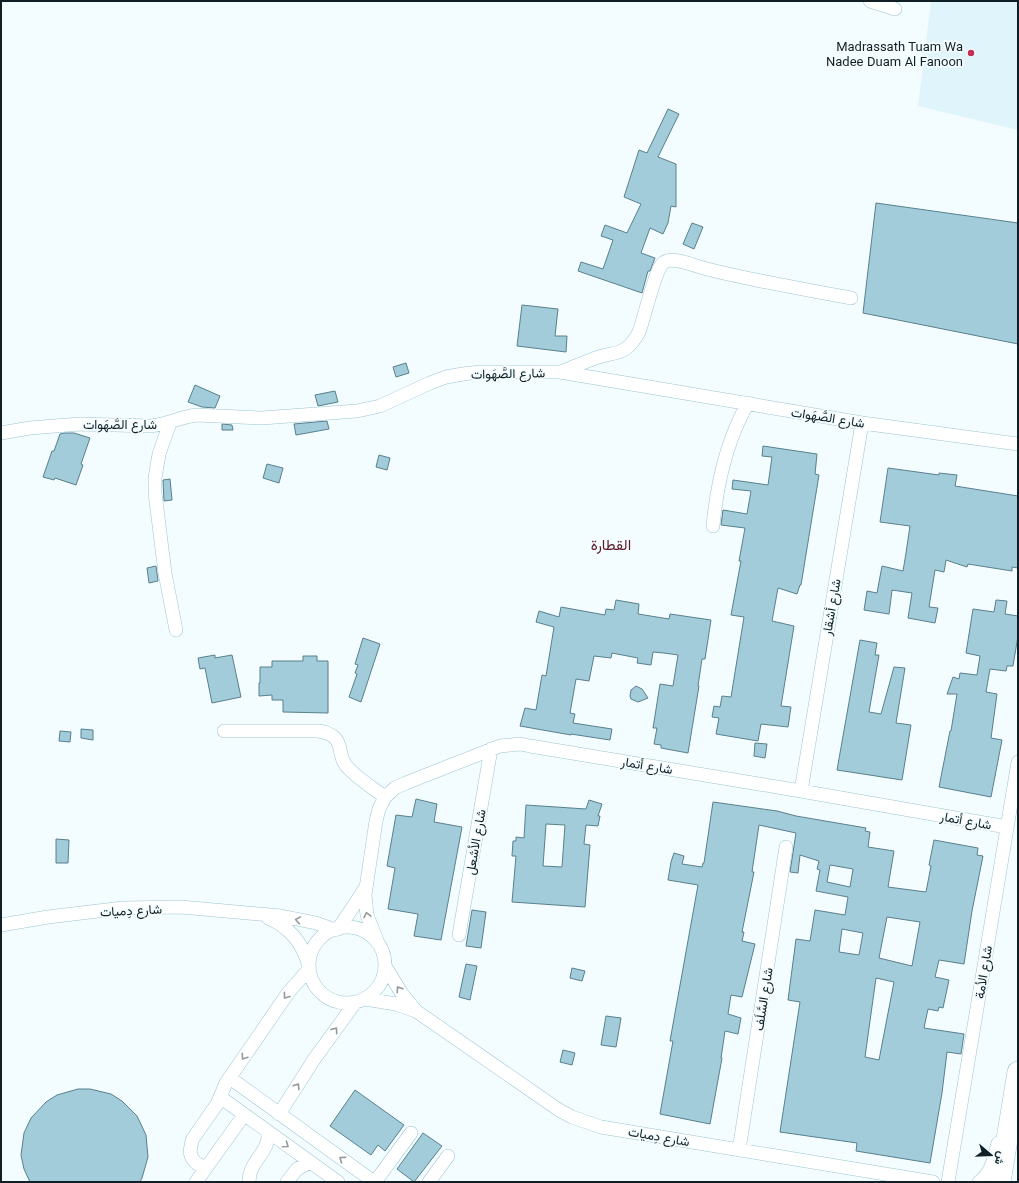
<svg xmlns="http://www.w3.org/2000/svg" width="1019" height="1183" font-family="Georgia,Vazirmatn,serif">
<rect width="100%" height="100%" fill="#f3fcff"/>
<path fill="#e0f4fb" d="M 931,1 L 1018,1 L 1018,130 L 918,106 Z"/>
<path fill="#a2ccda" stroke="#59808d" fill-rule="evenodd" d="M 668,109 L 679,114 L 658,157 L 676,164 L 676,207 L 671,206 L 668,223 L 663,234 L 650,228 L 641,253 L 655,258 L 650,271 L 648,271 L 642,293 L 578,271 L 581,262 L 603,269 L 613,240 L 601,236 L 605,225 L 627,233 L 641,204 L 624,197 L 639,150 L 647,153 Z
M 876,203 L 1018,223 L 1018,344 L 863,313 Z
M 692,223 L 703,227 L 694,249 L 683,244 Z
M 522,305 L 558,309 L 555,336 L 567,336 L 566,352 L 517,346 Z
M 406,363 L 409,373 L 396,377 L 393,367 Z
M 195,385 L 220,396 L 215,408 L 202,407 L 188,402 Z
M 335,391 L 338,402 L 318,406 L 315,395 Z
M 327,421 L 329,429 L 296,435 L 294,424 Z
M 222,424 L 232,425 L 233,430 L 222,430 Z
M 64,433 L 74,433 L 90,438 L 81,464 L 83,465 L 76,485 L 55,478 L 54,480 L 43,477 L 52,451 L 54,451 L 60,434 Z
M 763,446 L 817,454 L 815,474 L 819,475 L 801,585 L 800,585 L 797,594 L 778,588 L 772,621 L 794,626 L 781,706 L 791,707 L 788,727 L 761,724 L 758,741 L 716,734 L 719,718 L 712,717 L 714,706 L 720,707 L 722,696 L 731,697 L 744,617 L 731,615 L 741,561 L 739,561 L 745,528 L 721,525 L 723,510 L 747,514 L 751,491 L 732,489 L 733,480 L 768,485 L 772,457 L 762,456 Z
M 379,455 L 390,458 L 387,470 L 376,467 Z
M 267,464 L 283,468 L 279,483 L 263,478 Z
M 888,468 L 939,475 L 939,473 L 957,475 L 955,486 L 1018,496 L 1018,568 L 1012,567 L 1012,571 L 968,564 L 967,567 L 946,560 L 944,572 L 935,570 L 929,607 L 938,608 L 935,623 L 908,618 L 912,593 L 892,590 L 889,614 L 864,610 L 867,591 L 877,593 L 882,566 L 903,571 L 906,553 L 910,526 L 880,522 Z
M 170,479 L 172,500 L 164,501 L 163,480 Z
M 156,566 L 158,581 L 149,583 L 147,568 Z
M 616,600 L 639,604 L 638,614 L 669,619 L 670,614 L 711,620 L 705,659 L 702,659 L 698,686 L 699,686 L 688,753 L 661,748 L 661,745 L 654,744 L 657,728 L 653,728 L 654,722 L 660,684 L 673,686 L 678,655 L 664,653 L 653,652 L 651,665 L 637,663 L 638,658 L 612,653 L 611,658 L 594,656 L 589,681 L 576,679 L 570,713 L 575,714 L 573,723 L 612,729 L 610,740 L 571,734 L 571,735 L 520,726 L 525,708 L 536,710 L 542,675 L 546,676 L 554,627 L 536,622 L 539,611 L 559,617 L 561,607 L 605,615 L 606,609 L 614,610 Z
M 996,600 L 1007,601 L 1005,614 L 1018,616 L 1018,636 L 1013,666 L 1007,666 L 1006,671 L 990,669 L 986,692 L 997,694 L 991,738 L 1002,740 L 991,797 L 939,787 L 950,731 L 951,731 L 957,694 L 947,694 L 953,677 L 959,679 L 960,673 L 977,675 L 980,656 L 966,653 L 973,609 L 994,612 Z
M 363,638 L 380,644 L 361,702 L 349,697 L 357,674 L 355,673 L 358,665 L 355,664 Z
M 860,640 L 877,643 L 875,655 L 879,655 L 869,712 L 881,714 L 894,667 L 905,668 L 896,723 L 911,725 L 902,780 L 837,770 Z
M 215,655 L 215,658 L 232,655 L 241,697 L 212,703 L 205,668 L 200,669 L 198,658 Z
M 303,656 L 317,656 L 317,661 L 328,661 L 328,713 L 283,712 L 283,700 L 272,700 L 272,695 L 259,696 L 259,683 L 260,683 L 260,667 L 272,667 L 272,661 L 303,661 Z
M 636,686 L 642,689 L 648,698 L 638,702 L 631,699 L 630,696 L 631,690 Z
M 81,729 L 93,730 L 93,740 L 81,738 Z
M 60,731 L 71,732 L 70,742 L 59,741 Z
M 755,743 L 767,744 L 765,758 L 754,756 Z
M 416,799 L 437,804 L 434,822 L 462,827 L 441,940 L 414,936 L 418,914 L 388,909 L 395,868 L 387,866 L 396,815 L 412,817 Z
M 589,800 L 602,804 L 598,816 L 600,816 L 598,826 L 586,825 L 584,844 L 590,845 L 585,907 L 512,902 L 516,856 L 512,856 L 513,841 L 516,841 L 516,837 L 524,838 L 526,805 L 586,809 ZM 546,824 L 565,825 L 562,867 L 543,866 Z
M 713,802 L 777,811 L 796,816 L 866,828 L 865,831 L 870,832 L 868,847 L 894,851 L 888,887 L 926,892 L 931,866 L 929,865 L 934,840 L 978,848 L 977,855 L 983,856 L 972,911 L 964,964 L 939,960 L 935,977 L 949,980 L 943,1008 L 939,1007 L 938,1011 L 928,1009 L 924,1028 L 964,1034 L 961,1054 L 947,1052 L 942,1093 L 930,1163 L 856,1151 L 857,1143 L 780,1132 L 800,1002 L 788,1000 L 796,939 L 810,941 L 815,910 L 845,915 L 848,897 L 816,891 L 820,870 L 817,869 L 819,861 L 800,855 L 798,873 L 790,872 L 796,833 L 759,825 L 752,872 L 754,872 L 742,932 L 744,932 L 742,941 L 755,944 L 742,997 L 731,995 L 728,1014 L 741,1018 L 738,1034 L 725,1031 L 721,1058 L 722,1058 L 710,1124 L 660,1114 L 673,1041 L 670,1041 L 698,885 L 668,880 L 671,862 L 674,853 L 684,856 L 682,864 L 702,867 L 703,863 L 704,863 ZM 830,865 L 853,869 L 850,887 L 827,882 ZM 887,917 L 920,922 L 912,966 L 879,958 ZM 842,929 L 863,933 L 859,955 L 839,952 ZM 876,978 L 894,982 L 879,1060 L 865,1057 Z
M 56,839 L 69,840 L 68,863 L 56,863 Z
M 472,910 L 486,912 L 481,948 L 466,946 Z
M 466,964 L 477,966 L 470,1000 L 459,997 Z
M 572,968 L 585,971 L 582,981 L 570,978 Z
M 606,1016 L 621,1018 L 616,1047 L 601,1045 Z
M 563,1050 L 575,1053 L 572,1065 L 560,1062 Z
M 78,1089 L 90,1089 L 111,1094 L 122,1101 L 137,1116 L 146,1135 L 148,1157 L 142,1178 L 140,1182 L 30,1182 L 24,1169 L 21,1155 L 24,1133 L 31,1118 L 46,1102 L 57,1095 Z
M 355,1090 L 404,1125 L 385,1151 L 378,1145 L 371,1155 L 330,1126 Z
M 423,1133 L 442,1146 L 414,1182 L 397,1169 Z"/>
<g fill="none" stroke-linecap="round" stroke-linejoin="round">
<defs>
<path id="minor" d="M 870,1 L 895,9
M 561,372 C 571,368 582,363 593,359 C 616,350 625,358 639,332 C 644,319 655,270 663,263 C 672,255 696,267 707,269 C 754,281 803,289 851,298
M 170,423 L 159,454 L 155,478 L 155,493 L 165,573 L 176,630
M 1,433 L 30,428 L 80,424 L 150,426 C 166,425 180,417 196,415 L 262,418 L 357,411 L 380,406 L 430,383 L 446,377 L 463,374 L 480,372 L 560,372 L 862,423 L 1018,444
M 713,526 C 717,483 726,441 748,403
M 224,731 L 318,731 C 324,732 330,733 335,738 C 342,745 339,756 345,764 C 351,774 374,789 385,797
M 801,791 L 862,423
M 268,918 C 290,927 303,944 309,966
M 1,925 L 48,917 L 123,908 L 181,907 L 281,916 L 316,923 L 335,930
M309 965a38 38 0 1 1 76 0a38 38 0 1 1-76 0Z
M 338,929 L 353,907 L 365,888
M 459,935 L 491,749
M 378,943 L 367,915 L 365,895 L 376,821 L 379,809 L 385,797 L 395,788 L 406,783 L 500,746 L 520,744 L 530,746 L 801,791 L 1007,827
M 385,966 L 402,994 L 416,1011
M 365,999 L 396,1004 L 416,1011 L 559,1110 L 572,1117 L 601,1127 L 933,1182
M 230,1078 L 374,1182
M 220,1097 L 338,1182
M 279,1114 L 315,1058 L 355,1003
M 739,1150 L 786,847
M 206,1168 L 196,1163 L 192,1158 L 190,1152 L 192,1140 L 217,1104 L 226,1083 L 266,1025 L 288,993 L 309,969
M 196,1182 L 244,1115
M 249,1182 C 249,1160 270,1153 268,1132
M 287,1182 L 297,1169 L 310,1162
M 375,1182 L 411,1133
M 429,1182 L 448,1156
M 948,1182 L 1018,762
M 979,1182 C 992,1173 994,1157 998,1143"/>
<path id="primary" d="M 1000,1182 L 1018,1072"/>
</defs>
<use href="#minor" stroke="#9cc5d4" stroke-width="14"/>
<use href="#primary" stroke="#9cc5d4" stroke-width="22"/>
<use href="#minor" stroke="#fff" stroke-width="13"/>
<use href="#primary" stroke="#fff" stroke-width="21"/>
</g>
<defs><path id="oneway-chevron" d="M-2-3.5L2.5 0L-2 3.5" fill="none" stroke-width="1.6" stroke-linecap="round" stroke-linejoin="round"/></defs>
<g stroke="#939a9d">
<use href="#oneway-chevron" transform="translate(367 915) rotate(-102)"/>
<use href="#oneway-chevron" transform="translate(298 920) rotate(-170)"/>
<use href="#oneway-chevron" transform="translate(399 989) rotate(-123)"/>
<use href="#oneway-chevron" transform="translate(286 996) rotate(127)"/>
<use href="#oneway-chevron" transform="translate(335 1030) rotate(-54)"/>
<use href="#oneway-chevron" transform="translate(244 1057) rotate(124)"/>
<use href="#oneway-chevron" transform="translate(297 1086) rotate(-57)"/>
<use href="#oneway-chevron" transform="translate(286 1145) rotate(35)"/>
<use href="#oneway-chevron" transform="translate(342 1159) rotate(-144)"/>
</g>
<circle fill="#c13155" stroke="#f3fcff" stroke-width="1.5" cx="971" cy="53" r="4"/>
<g text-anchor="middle" stroke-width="3.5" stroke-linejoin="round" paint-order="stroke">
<g font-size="13" fill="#0f1f25" stroke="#f3fcff" text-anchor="end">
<text x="963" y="51">Madrassath Tuam Wa<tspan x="963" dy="15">Nadee Duam Al Fanoon</tspan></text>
</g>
<g font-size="13" fill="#0f1f25" stroke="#f3fcff">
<text transform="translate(508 373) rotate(-1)" y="5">شارع الصَّهَوات</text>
<text transform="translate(828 417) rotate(9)" y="5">شارع الصَّهَوات</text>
<text x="120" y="429">شارع الصَّهَوات</text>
<text transform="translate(831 607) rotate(-80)" y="5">شارع أشقار</text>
<text transform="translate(647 765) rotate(9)" y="5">شارع أتمار</text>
<text transform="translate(966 820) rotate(10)" y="5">شارع أتمار</text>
<text transform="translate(475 842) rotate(-80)" y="5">شارع الأشعل</text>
<text transform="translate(131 910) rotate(-3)" y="5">شارع دِميات</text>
<text transform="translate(983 972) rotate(-81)" y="5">شارع الأمة</text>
<text transform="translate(763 999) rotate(-81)" y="5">شارع السَّلَف</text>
<text transform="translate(659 1136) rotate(10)" y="5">شارع دِميات</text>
</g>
<g font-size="15" fill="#5d1828" stroke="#f3fcff">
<text x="611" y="550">القطارة</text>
</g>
</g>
<rect width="1019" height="1183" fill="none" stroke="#0f1f25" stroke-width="4"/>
<g transform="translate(991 1155) rotate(109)" stroke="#f3fcff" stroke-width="3" paint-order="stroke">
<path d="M0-3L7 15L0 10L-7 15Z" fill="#0f1f25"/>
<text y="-6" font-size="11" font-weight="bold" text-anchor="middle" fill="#0f1f25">ش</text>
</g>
</svg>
